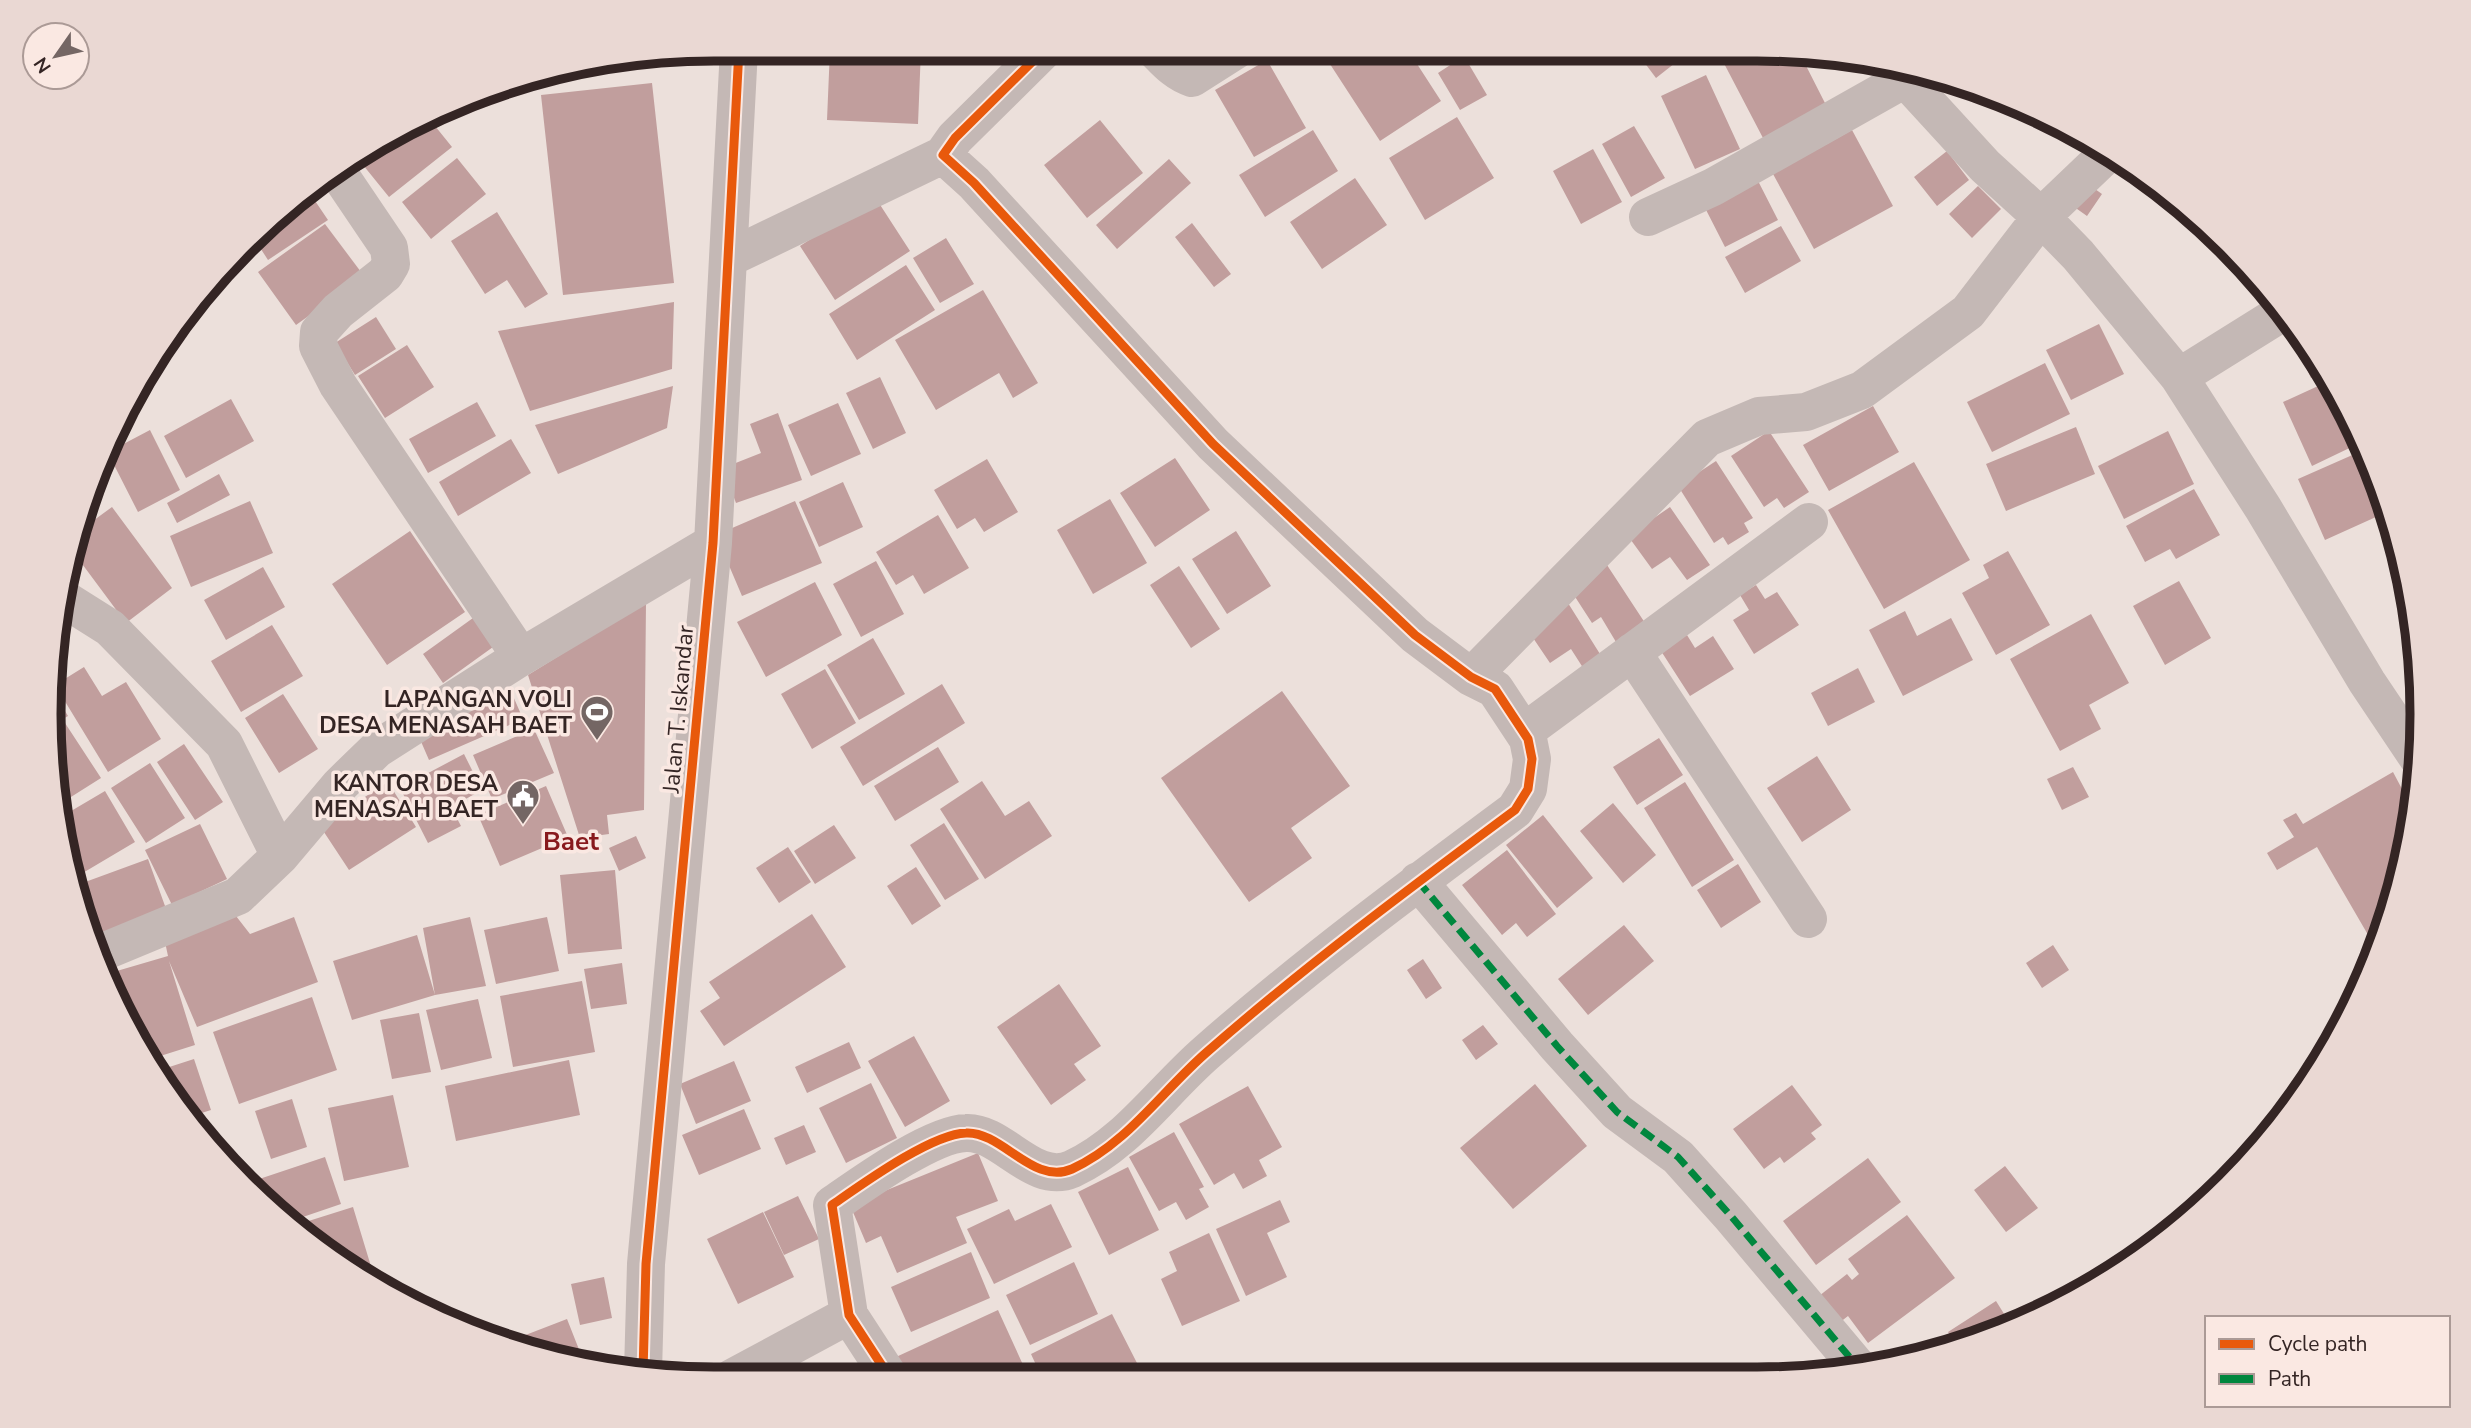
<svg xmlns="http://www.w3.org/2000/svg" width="2471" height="1428" font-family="'Nunito Sans',sans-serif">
<rect width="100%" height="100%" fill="#ece0db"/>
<path fill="#c19e9d" d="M 830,49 L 921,49 L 918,124 L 827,120 Z
M 1344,50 L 1408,50 L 1441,101 L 1380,141 L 1328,61 Z
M 1635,50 L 1680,50 L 1684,56 L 1656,78 Z
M 1717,50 L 1798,50 L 1826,105 L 1763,138 Z
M 1464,56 L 1487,95 L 1460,110 L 1438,73 Z
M 1267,60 L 1306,128 L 1254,157 L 1215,90 Z
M 1706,75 L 1740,149 L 1695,169 L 1661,96 Z
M 652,83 L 674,283 L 563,295 L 541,95 Z
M 1457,117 L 1494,178 L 1425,220 L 1389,158 Z
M 1100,120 L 1143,173 L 1087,218 L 1044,165 Z
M 431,121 L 452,147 L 389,197 L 359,160 Z
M 1634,126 L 1665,178 L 1631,197 L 1602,144 Z
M 1313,130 L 1338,171 L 1265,217 L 1239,175 Z
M 1852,130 L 1893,206 L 1814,249 L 1773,174 Z
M 1593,149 L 1622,202 L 1581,224 L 1553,171 Z
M 1947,151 L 1969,180 L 1937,206 L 1914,177 Z
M 457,158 L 486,194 L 431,239 L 402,202 Z
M 1169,159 L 1191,183 L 1117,249 L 1096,225 Z
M 2071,172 L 2102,194 L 2087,216 L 2056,194 Z
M 1755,175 L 1778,220 L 1725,247 L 1702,202 Z
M 1355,178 L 1387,225 L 1322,269 L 1290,222 Z
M 1978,186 L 2001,209 L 1972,238 L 1949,214 Z
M 307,189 L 328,220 L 268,260 L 257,243 Z
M 875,197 L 910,251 L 835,300 L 800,246 Z
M 497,212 L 548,294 L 525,308 L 507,280 L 485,294 L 451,241 Z
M 1192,223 L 1231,274 L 1214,287 L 1175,237 Z
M 325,224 L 364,276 L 296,325 L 258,272 Z
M 1781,226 L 1801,261 L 1745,293 L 1725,257 Z
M 946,238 L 974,284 L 940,303 L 913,258 Z
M 906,265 L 935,310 L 857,360 L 829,314 Z
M 983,290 L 1038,383 L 1013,398 L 999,373 L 936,410 L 895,340 Z
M 674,302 L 672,369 L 530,411 L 498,331 Z
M 2287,316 L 2310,344 L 2324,372 L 2311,378 L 2283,318 Z
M 376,317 L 396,349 L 355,375 L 335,343 Z
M 2099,324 L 2124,374 L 2071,400 L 2046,350 Z
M 407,345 L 434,387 L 385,418 L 358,376 Z
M 2045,363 L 2070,414 L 1992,452 L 1967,402 Z
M 880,377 L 906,433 L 873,449 L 846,393 Z
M 2329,381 L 2362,442 L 2312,466 L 2283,402 Z
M 673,386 L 667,428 L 558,474 L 535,425 Z
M 231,399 L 254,441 L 186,478 L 164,436 Z
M 477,402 L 496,436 L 428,473 L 409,439 Z
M 838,403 L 861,454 L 811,476 L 788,425 Z
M 1873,406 L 1899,452 L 1829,491 L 1803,445 Z
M 778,413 L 802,480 L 736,503 L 723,468 L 761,453 L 750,424 Z
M 2076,427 L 2095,474 L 2006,511 L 1986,464 Z
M 150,430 L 180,490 L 138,512 L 110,457 L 114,449 Z
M 1769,431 L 1809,492 L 1784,508 L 1777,498 L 1764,507 L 1731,456 Z
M 2168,431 L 2194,484 L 2124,519 L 2098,466 Z
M 511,439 L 531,473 L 458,516 L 439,482 Z
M 2366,449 L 2371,459 L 2387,512 L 2325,540 L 2298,479 Z
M 1175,458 L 1210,510 L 1155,547 L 1120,493 Z
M 987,459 L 1018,512 L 984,532 L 975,518 L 957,529 L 934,490 Z
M 1716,461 L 1753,518 L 1744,523 L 1749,532 L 1728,545 L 1723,537 L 1714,543 L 1678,486 Z
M 1914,462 L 1970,560 L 1884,609 L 1828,510 Z
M 219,474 L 230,495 L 177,523 L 167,503 Z
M 843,482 L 863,527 L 819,547 L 799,502 Z
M 2194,489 L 2220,535 L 2176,559 L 2170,549 L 2145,562 L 2126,526 Z
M 1110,499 L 1147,563 L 1093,594 L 1057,530 Z
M 250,501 L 273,553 L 191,587 L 170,536 Z
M 795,501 L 822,563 L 742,596 L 716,535 Z
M 112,507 L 172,588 L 126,623 L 71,549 L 75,534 Z
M 1670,507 L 1710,565 L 1687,580 L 1670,557 L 1652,569 L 1628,536 Z
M 938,515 L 969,568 L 924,594 L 913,575 L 896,585 L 876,552 Z
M 410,531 L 465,612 L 387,665 L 332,584 Z
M 1236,531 L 1271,586 L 1227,614 L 1192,559 Z
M 2008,551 L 2050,625 L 1996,655 L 1962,593 L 1989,578 L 1983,565 Z
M 876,561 L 904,614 L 861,637 L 833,584 Z
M 1607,565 L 1645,623 L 1616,642 L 1601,617 L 1592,623 L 1570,589 Z
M 1179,566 L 1220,629 L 1191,648 L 1150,585 Z
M 263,567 L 285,607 L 226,640 L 204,600 Z
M 2179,581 L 2211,638 L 2165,665 L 2133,606 Z
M 815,582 L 842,635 L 766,677 L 737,622 Z
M 1756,585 L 1765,599 L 1777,592 L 1799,625 L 1754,654 L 1733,620 L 1749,610 L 1740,595 Z
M 646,602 L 644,810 L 607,815 L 609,834 L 580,838 L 528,675 Z
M 1568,603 L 1605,662 L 1587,674 L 1571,649 L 1550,663 L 1527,629 Z
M 1905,611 L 1917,636 L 1951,618 L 1973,660 L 1903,696 L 1869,630 Z
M 2091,614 L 2129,683 L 2089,705 L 2101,729 L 2060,751 L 2010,659 Z
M 473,618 L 493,647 L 443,683 L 423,654 Z
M 272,625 L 303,676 L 241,712 L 211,661 Z
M 1687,635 L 1695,648 L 1713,636 L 1734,669 L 1690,696 L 1661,651 Z
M 873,638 L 905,694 L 859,720 L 827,665 Z
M 84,667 L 102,696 L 126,682 L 161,739 L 108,772 L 55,685 Z
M 1858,668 L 1875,702 L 1828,726 L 1811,693 Z
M 825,669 L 856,723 L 812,749 L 781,694 Z
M 942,684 L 965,723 L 863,786 L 840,747 Z
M 52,689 L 68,716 L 51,726 L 49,714 Z
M 510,689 L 523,719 L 429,760 L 416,730 Z
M 1282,691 L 1350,786 L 1291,828 L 1312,858 L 1249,902 L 1161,778 Z
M 283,694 L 318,749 L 279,773 L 245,718 Z
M 65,723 L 101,778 L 63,802 L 52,731 Z
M 534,729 L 554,773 L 492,799 L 473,755 Z
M 1659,738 L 1683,775 L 1637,805 L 1613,767 Z
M 184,744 L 223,802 L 195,820 L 157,762 Z
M 938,747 L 959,782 L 895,821 L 874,786 Z
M 464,754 L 482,790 L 451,807 L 461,826 L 428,843 L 400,788 Z
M 1817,756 L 1851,810 L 1802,842 L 1767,788 Z
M 150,763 L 185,818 L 146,843 L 111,788 Z
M 2073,767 L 2089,797 L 2062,810 L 2047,779 Z
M 2393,772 L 2402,789 L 2415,781 L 2409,843 L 2382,934 L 2371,940 L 2317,847 L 2277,870 L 2267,853 L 2294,837 L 2283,820 L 2296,813 L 2303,824 Z
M 982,781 L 1005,816 L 1029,801 L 1052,836 L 985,879 L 940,809 Z
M 388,782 L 416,827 L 349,870 L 320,826 Z
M 1685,782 L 1734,860 L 1692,887 L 1644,808 Z
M 546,786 L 568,837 L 500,866 L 478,815 Z
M 105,791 L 135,842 L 76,877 L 66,814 Z
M 1613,803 L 1656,855 L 1623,883 L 1580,831 Z
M 1543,815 L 1593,878 L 1557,908 L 1506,845 Z
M 944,823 L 979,879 L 945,900 L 910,845 Z
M 200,824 L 227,879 L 172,905 L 145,850 Z
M 834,825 L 856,858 L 815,884 L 794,851 Z
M 636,836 L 646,858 L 619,871 L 609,848 Z
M 788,847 L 811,882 L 779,903 L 756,868 Z
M 1507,850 L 1556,914 L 1527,937 L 1516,923 L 1502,935 L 1462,885 Z
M 148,859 L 169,917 L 93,944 L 84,928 L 77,885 Z
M 1738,864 L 1761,902 L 1721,928 L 1697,890 Z
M 916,867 L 941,906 L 912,925 L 887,886 Z
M 615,870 L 622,949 L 568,954 L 560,875 Z
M 812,914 L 846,967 L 724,1046 L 700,1011 L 720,998 L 709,982 Z
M 236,916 L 250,934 L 294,917 L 318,982 L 197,1027 L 169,961 L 195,1045 L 154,1058 L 110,973 L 168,956 L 165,942 Z
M 470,917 L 486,986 L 435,995 L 423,928 Z
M 547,917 L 559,971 L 496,984 L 484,930 Z
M 1624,925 L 1654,961 L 1588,1015 L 1558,979 Z
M 417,935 L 435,995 L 352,1020 L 333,961 Z
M 2053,945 L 2069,970 L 2042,988 L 2026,963 Z
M 1423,959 L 1442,988 L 1426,999 L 1407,970 Z
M 622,963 L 627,1004 L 591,1009 L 584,969 Z
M 582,981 L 595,1052 L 513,1067 L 500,996 Z
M 1059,984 L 1101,1046 L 1074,1064 L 1086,1080 L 1051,1105 L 997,1027 Z
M 312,997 L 337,1070 L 239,1104 L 213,1032 Z
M 478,999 L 492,1058 L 441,1070 L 426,1010 Z
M 419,1013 L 431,1072 L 392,1079 L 380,1020 Z
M 1483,1025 L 1498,1044 L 1476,1060 L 1462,1040 Z
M 914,1036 L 950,1101 L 905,1127 L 868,1061 Z
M 849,1042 L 861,1068 L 807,1093 L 795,1067 Z
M 194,1059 L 211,1110 L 186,1118 L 160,1070 Z
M 569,1060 L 580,1115 L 456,1141 L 445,1086 Z
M 734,1061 L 751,1101 L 696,1124 L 680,1084 Z
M 871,1083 L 897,1138 L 846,1163 L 819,1108 Z
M 1535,1084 L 1587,1146 L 1513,1209 L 1460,1148 Z
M 1792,1085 L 1822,1125 L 1811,1133 L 1816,1139 L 1784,1163 L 1780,1157 L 1764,1169 L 1733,1129 Z
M 1248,1086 L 1282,1147 L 1259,1160 L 1267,1176 L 1243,1189 L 1234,1173 L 1214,1185 L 1179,1124 Z
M 393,1095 L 409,1167 L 344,1181 L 328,1108 Z
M 292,1099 L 307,1147 L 271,1159 L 255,1111 Z
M 744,1109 L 761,1149 L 699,1175 L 682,1135 Z
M 804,1125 L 816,1152 L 786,1165 L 774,1138 Z
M 1174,1132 L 1204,1187 L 1199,1189 L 1209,1207 L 1186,1220 L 1176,1202 L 1159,1211 L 1129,1157 Z
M 978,1153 L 998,1201 L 956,1217 L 967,1243 L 897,1273 L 881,1236 L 866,1243 L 850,1205 Z
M 325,1157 L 341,1204 L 294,1220 L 253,1181 Z
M 1868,1158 L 1901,1202 L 1816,1265 L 1783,1221 Z
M 2005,1166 L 2038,1208 L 2006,1232 L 1974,1190 Z
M 1128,1167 L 1159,1230 L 1109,1255 L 1078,1192 Z
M 798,1196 L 819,1239 L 784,1255 L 764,1212 Z
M 1280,1200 L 1290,1222 L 1267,1233 L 1287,1277 L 1246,1296 L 1216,1229 Z
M 1051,1204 L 1072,1247 L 994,1284 L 967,1229 L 1009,1209 L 1015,1221 Z
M 353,1207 L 373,1273 L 376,1283 L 345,1267 L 299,1224 Z
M 763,1212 L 794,1277 L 738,1304 L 707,1239 Z
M 1907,1215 L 1955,1278 L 1868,1343 L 1848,1316 L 1839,1323 L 1819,1296 L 1847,1274 L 1852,1280 L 1859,1274 L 1848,1259 Z
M 1209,1233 L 1240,1301 L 1182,1326 L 1161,1279 L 1177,1271 L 1169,1252 Z
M 971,1252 L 990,1298 L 911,1332 L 891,1287 Z
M 1074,1262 L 1098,1314 L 1030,1345 L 1006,1295 Z
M 604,1277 L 612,1318 L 580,1325 L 571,1284 Z
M 1996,1301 L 2011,1325 L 1970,1344 L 1957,1346 L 1948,1332 Z
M 998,1310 L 1029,1378 L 933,1378 L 932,1375 L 927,1378 L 905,1378 L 896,1357 Z
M 1112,1314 L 1138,1365 L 1114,1378 L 1042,1378 L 1031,1354 Z
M 567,1319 L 580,1352 L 566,1357 L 502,1344 Z"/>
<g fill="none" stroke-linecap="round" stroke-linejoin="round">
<path stroke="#c4b8b5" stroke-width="38" d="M 1155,50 C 1166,61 1176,73 1192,78 L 1236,50
M 1896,69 L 1985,166 L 2041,217 L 2078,255 L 2179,377 L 2263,508 L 2367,682 L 2418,758
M 337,171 L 389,248 L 391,264 L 385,274 L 338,311 L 319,332 L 318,346 L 338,385 L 521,657
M 1648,217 L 1713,187 L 1905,79
M 729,258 L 943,155
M 2179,377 L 2283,312
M 64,599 L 110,628 L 224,744 L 280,856
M 1632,652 L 1808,919
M 1471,677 L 1707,438 L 1759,416 L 1806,412 L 1862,390 L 1968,312 L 2041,217 L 2109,152
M 1524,732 L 1809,522
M 1418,881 L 1557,1046 L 1617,1112 L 1678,1157 L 1731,1216 L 1857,1366
M 98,954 L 238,896 L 280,856 L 340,785 L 377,749 L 521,657 L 713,543
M 643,1372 L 646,1264 L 713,543 L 739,49
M 732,1378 L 849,1315
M 890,1378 L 849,1315 L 832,1205 C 861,1185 931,1134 966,1133 C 1002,1131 1033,1186 1072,1169 C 1127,1144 1162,1091 1207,1052 C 1305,966 1410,888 1515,810 L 1528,789 L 1532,759 L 1528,739 L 1495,689 L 1471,677 L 1415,635 L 1213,444 L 974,183 L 943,155 L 955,138 L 1045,49"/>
<path stroke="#00873e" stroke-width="7" stroke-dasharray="14 7" stroke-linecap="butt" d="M 1418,881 L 1557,1046 L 1617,1112 L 1678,1157 L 1731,1216 L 1857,1366"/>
<defs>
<path id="cycleway" d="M 643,1372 L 646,1264 L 713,543 L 739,49
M 890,1378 L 849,1315 L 832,1205 C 861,1185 931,1134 966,1133 C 1002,1131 1033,1186 1072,1169 C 1127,1144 1162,1091 1207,1052 C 1305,966 1410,888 1515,810 L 1528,789 L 1532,759 L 1528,739 L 1495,689 L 1471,677 L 1415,635 L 1213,444 L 974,183 L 943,155 L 955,138 L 1045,49"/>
</defs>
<use href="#cycleway" stroke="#fae8e2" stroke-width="13"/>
<use href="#cycleway" stroke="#e8590c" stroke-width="9"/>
</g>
<defs>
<symbol id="stadium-pin" viewBox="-11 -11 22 30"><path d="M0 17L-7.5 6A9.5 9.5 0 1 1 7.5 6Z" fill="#746664" stroke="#fae8e2"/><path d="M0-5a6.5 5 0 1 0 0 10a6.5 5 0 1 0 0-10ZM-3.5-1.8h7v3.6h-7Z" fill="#fff"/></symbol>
<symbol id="civic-pin" viewBox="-11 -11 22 30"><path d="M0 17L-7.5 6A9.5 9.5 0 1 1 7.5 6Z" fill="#746664" stroke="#fae8e2"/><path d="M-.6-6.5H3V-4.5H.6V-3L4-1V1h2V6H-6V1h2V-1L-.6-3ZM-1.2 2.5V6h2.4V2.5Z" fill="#fff"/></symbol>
</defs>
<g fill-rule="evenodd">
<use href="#stadium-pin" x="578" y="693" width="38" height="52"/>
<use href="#civic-pin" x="504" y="777" width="38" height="52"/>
</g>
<g text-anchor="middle" stroke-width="7" stroke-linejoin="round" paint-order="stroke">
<g font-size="23" font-weight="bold" fill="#342524" stroke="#fae8e2" text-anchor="end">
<text x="572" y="707">LAPANGAN VOLI<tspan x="572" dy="26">DESA MENASAH BAET</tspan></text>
<text x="498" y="791">KANTOR DESA<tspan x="498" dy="26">MENASAH BAET</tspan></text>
</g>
<g font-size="23" fill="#342524" stroke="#fae8e2">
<text transform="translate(678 709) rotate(-85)" y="8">Jalan T. Iskandar</text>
</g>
<g font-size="26" font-weight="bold" fill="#88191d" stroke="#fae8e2">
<text x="571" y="850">Baet</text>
</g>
</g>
<path d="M0 0H2471V1428H0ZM714 61H1757A653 653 0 0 1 2410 714V714A653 653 0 0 1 1757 1367H714A653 653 0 0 1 61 714V714A653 653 0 0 1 714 61Z" fill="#ead8d3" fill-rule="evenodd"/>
<path fill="none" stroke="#342524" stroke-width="9" d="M714 61H1757A653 653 0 0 1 2410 714V714A653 653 0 0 1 1757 1367H714A653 653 0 0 1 61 714V714A653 653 0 0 1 714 61Z"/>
<rect x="2205" y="1316" width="245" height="91" fill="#fae8e2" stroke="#ab9a96" stroke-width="2"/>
<rect x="2219" y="1339" width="35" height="10" fill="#e8590c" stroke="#ab9a96" stroke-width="2"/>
<text x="2268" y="1351" font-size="21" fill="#342524">Cycle path</text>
<rect x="2219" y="1374" width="35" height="10" fill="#00873e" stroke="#ab9a96" stroke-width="2"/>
<text x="2268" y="1386" font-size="21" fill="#342524">Path</text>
<g transform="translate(56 56) rotate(236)"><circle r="33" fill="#fae8e2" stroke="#ab9a96" stroke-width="2"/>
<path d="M0-5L12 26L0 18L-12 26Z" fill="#746664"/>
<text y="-10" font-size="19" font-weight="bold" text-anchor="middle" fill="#342524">N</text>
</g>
</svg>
